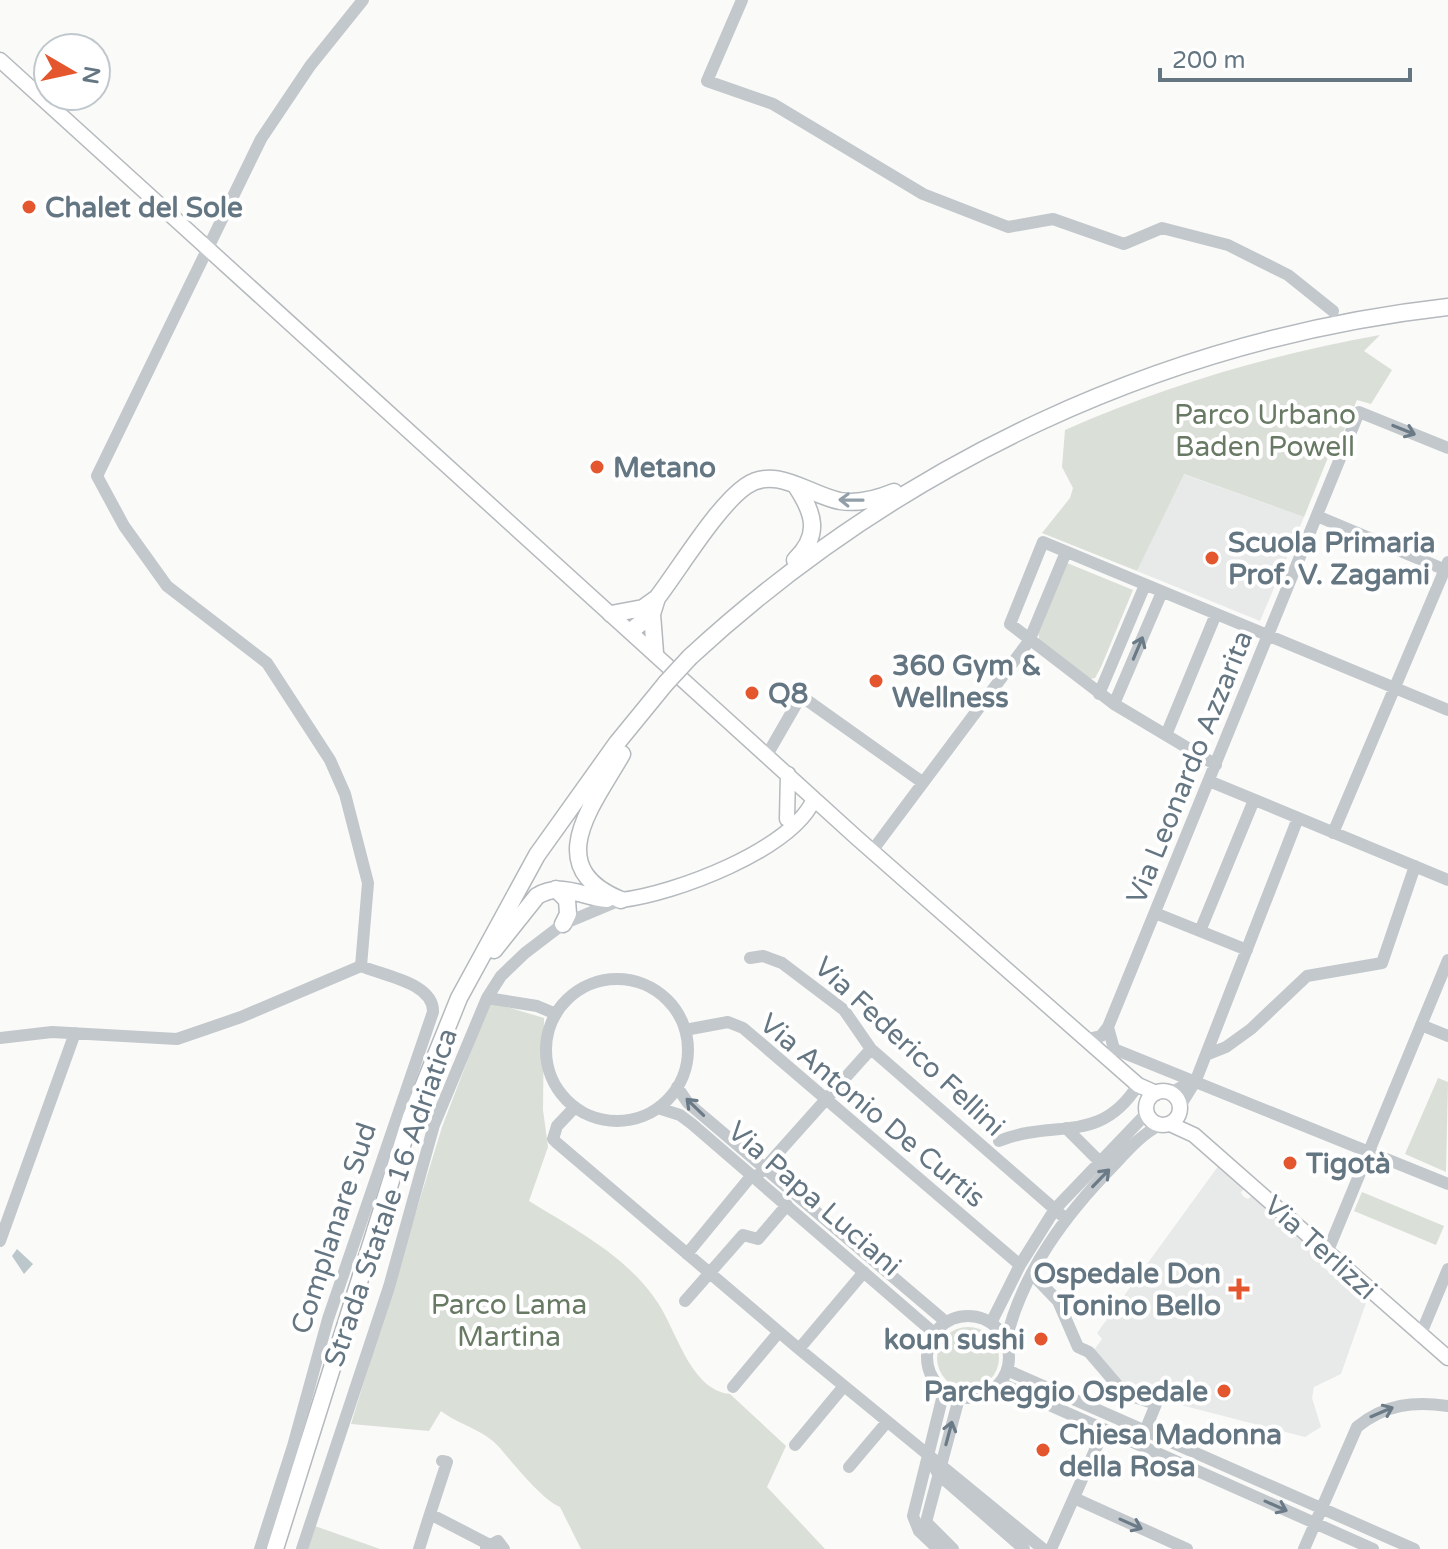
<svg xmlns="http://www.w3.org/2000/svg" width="1448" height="1549" font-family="'Varela Round',sans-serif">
<rect width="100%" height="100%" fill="#fafaf8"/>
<path fill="#e8e9e9" d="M 1183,474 L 1304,517 L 1260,621 L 1137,571 Z
M 1219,1165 L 1244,1188 L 1241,1193 L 1244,1197 L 1248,1199 L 1253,1195 L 1324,1259 L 1321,1265 L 1366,1303 L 1341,1374 L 1314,1387 L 1312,1398 L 1321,1427 L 1305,1437 L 1142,1395 L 1141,1388 L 1135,1386 L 1131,1392 L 1094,1350 L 1102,1339 L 1097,1333 Z"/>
<path fill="#dadfd7" d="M 1380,335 L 1364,351 L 1392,370 L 1371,404 L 1357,400 L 1339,442 L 1335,440 L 1304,517 L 1184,474 L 1137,571 L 1042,533 L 1070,498 L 1073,488 L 1062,467 L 1065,430 C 1167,385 1270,355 1380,335 Z
M 1067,563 L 1133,590 L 1101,667 L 1095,678 L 1090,679 L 1040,643 L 1038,632 Z
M 490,1002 L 544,1018 L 543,1110 L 548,1147 L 529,1201 C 576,1230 627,1256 658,1303 C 678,1334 691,1390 730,1394 L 786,1446 L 767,1487 L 825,1549 L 581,1549 L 560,1507 C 541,1499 513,1463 499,1447 C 483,1429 459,1425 441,1411 L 429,1431 L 351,1424 L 442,1127 Z
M 1438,1078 L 1448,1082 L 1446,1172 L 1405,1154 Z
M 1362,1192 L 1444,1226 L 1436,1245 L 1354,1211 Z
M937 1358a31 31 0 1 1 62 0a31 31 0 1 1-62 0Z
M 312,1525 L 380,1549 L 305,1549 Z"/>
<path fill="#bbc7cb" d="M 17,1249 L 33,1264 L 24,1274 L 12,1256 Z"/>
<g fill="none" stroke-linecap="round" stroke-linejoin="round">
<defs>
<path id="major" d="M 0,60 L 857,838 L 1138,1085 L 1156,1093
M 787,819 L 788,774
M 621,900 C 674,894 792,850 814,799
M1146 1108a17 17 0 1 1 34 0a17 17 0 1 1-34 0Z
M 1170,1124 L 1194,1135 L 1448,1358"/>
<path id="highway" d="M 795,560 C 821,535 814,513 796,486
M 611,614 L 643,608 L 657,598
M 631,631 L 652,614
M 655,653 L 652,614 L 657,598 C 680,568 717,506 746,486 C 776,465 809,495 840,501 C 858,504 877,499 894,492
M 690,657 C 900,463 1164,339 1448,307
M 556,889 L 567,900 L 568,914 L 563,924
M 621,900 C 540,867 593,805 622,754
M 494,950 L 537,896 C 561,881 582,897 607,899
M 275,1549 L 411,1117 L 459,998 L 537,855 L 617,743 L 666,683"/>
</defs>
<use href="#major" stroke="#b5babe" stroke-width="17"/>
<use href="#highway" stroke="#b4b9bd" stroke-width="19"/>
<path stroke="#c3c8cc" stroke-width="12" d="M 742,0 L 707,81 L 773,104 L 923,194 L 1008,227 L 1053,219 L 1124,244 L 1162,228 L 1228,245 L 1288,275 L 1333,311
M 1317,516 L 1448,571
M 1099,694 L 1145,585
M 1114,704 L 1162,592
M 1166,735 L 1216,614
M 767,755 L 801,696 L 922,782
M 1216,765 L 1114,704 L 1010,624 L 1043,542 L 1448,710
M 1209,781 L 1448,880
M 1333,833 L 1448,562
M 872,851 L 1029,641 L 1066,552
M 1155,913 L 1247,950
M 1200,931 L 1254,800
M 750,958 L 763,956 L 782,963 L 844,1010 L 871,1049 L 1066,1219
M 361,966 L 368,883 L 345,794 L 330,760 L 267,663 L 167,586 L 124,526 L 97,476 L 261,139 L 310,66 L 363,0
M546 1050a71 71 0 1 1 142 0a71 71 0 1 1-142 0Z
M 487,998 L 537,1006 L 556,1014
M 1421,1025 L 1448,1036
M 1108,1027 L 1114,1049 L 1448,1184
M 685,1030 L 728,1022 L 743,1028 L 1020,1265
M 0,1038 L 52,1032 L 177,1039 L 241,1017 L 361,966
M 1087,1039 L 1101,1036 L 1108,1027 L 1359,412 L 1448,448
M 1206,1055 L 1226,1047 L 1251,1029 L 1307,976 L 1382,963 L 1415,866
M 677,1087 L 688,1103 L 946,1322
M 1170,1093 L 1193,1081
M 1180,1106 L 1196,1080 L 1298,818
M 575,1107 L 557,1126 L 553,1139 L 557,1143 L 799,1349 L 1043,1549
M 658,1108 L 680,1115 L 692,1124 L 934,1333
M 1066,1128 L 1099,1161
M 999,1141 C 1056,1118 1099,1146 1138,1085
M 761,1172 L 871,1049
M 0,1241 L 75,1033
M 1327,1253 L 1448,960
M 687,1254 L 752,1175
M 1032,1274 L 1058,1301 L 1078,1347 L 1089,1352 L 1125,1394 L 1156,1404 L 1145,1431
M 685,1301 L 743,1235 L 758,1239 L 787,1205
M927 1357a41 41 0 1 1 82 0a41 41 0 1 1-82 0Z
M 991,1323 L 1020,1265 L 1055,1209 L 1147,1113
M 1420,1336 L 1448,1269
M 1006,1341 C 1022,1272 1066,1214 1114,1165 C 1128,1150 1142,1134 1160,1125
M 799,1349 L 864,1272
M 1007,1370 L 1414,1549
M 1000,1383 L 1373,1549
M 733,1387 L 779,1332
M 795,1445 L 844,1386
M 930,1459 L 938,1474 L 1024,1549
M 849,1467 L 887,1422
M 1074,1498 L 1187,1549
M 430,1514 L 447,1462 L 442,1461
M 926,1522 L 959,1398
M 926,1522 L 953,1549
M 486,1548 L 498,1541 L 504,1549
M 260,1549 L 293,1446 L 328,1319 L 433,1012 C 434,983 384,976 361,966
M 302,1549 L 389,1287 L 434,1125 L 487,998 L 501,976 L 525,953 L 563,924 L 618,901
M 419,1549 L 430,1514 L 490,1545
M 938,1549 L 919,1531 L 913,1516 L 944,1391
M 1051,1549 L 1104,1430
M 1304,1549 L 1357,1427 C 1385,1404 1414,1401 1448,1406"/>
<use href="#major" stroke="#fff" stroke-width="14"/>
<use href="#highway" stroke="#fff" stroke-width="16"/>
<defs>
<path id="highway-bridge" d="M 666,683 L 690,657"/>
</defs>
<use href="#highway-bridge" stroke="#b4b9bd" stroke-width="19" stroke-linecap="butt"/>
<use href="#highway-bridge" stroke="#fff" stroke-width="16"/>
</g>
<defs><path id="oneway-shaft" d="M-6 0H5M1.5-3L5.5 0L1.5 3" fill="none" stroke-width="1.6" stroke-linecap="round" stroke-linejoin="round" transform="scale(2)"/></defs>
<g stroke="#6a7a87">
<use href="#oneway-shaft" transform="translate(1404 430) rotate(22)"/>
<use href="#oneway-shaft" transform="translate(1138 648) rotate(-67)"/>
<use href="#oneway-shaft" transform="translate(695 1107) rotate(-136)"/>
<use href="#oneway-shaft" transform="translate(1101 1178) rotate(-46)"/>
<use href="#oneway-shaft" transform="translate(1382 1412) rotate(-23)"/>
<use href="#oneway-shaft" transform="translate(949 1433) rotate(-75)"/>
<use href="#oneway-shaft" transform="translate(1276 1506) rotate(24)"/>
<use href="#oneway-shaft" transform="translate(1131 1524) rotate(24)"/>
</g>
<use stroke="#939fa8" href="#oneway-shaft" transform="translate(851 500) rotate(-179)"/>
<g fill="#e4572e" stroke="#fff" stroke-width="3">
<circle cx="29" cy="207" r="8"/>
<circle cx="597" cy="467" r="8"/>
<circle cx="1212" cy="558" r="8"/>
<circle cx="876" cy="681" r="8"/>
<circle cx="752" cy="693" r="8"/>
<circle cx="1290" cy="1163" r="8"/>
<path d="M1235 1277h8v8h8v8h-8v8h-8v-8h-8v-8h8z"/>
<circle cx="1041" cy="1339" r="8"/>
<circle cx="1224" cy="1391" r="8"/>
<circle cx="1043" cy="1450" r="8"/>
</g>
<g text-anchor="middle" stroke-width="8" stroke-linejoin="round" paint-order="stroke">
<g font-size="28" font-weight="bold" fill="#657683" stroke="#fff" text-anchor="start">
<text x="45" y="217">Chalet del Sole</text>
<text x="613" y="477">Metano</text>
<text x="1228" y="552">Scuola Primaria<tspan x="1228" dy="32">Prof. V. Zagami</tspan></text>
<text x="892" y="675">360 Gym &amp;<tspan x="892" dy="32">Wellness</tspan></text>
<text x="768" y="703">Q8</text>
<text x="1306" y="1173">Tigotà</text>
<text x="1221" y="1283" text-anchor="end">Ospedale Don<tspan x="1221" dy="32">Tonino Bello</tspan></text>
<text x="1025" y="1349" text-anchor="end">koun sushi</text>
<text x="1208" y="1401" text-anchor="end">Parcheggio Ospedale</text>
<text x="1059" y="1444">Chiesa Madonna<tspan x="1059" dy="32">della Rosa</tspan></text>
</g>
<g font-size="28" fill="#687a64" stroke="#fff">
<text x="1265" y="424">Parco Urbano<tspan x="1265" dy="32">Baden Powell</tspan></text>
<text x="509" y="1314">Parco Lama<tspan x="509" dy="32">Martina</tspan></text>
</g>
<g font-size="28" fill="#657683" stroke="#fff">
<text transform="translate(1189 767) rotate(-68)" y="10">Via Leonardo Azzarita</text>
<text transform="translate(910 1046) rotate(43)" y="10">Via Federico Fellini</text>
<text transform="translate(873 1110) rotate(40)" y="10">Via Antonio De Curtis</text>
<text transform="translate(390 1197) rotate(-71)" y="10">Strada Statale 16 Adriatica</text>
<text transform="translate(815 1198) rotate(41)" y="10">Via Papa Luciani</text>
<text transform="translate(333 1228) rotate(-72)" y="10">Complanare Sud</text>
<text transform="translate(1321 1247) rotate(42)" y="10">Via Terlizzi</text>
</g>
</g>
<g transform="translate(72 72) rotate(99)"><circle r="38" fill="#ffffff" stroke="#c1c8cd" stroke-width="2"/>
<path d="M0-6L14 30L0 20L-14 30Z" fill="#e4572e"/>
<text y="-12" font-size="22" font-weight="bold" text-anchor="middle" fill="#657683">N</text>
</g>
<path d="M1160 68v12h250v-12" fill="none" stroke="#657683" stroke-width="4"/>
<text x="1172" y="68" font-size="24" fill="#657683" stroke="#ffffff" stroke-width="6" paint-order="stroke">200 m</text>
</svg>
